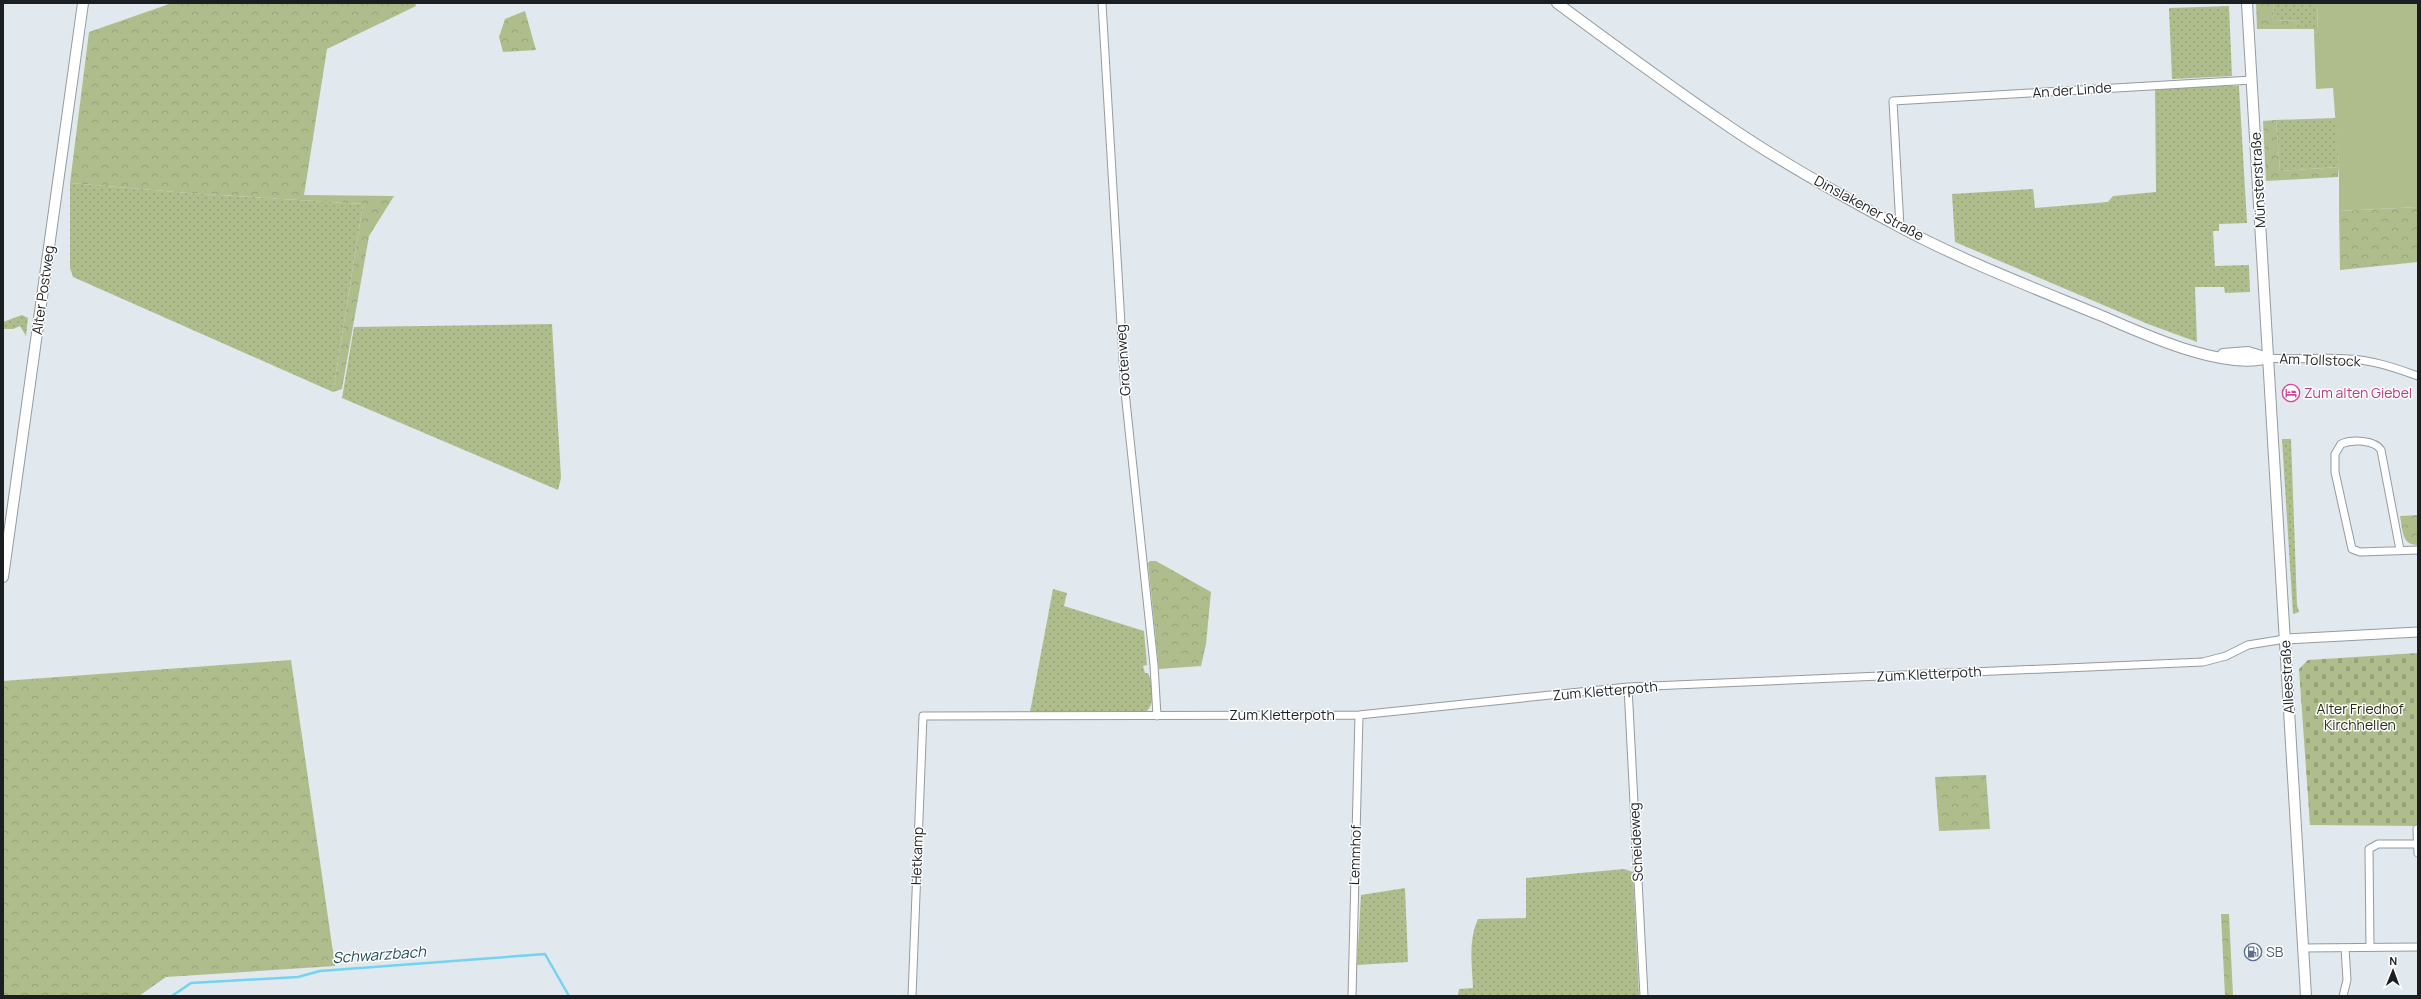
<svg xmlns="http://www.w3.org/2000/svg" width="2421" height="999" font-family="Manrope,sans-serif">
<defs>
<pattern id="grass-dots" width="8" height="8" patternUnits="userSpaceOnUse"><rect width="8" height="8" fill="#afbd8d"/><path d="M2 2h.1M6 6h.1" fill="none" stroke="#96a279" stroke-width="1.8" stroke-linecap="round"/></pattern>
<pattern id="forest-crowns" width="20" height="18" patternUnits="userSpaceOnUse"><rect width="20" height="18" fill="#afbd8d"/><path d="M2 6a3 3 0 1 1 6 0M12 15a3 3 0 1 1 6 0" fill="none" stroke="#96a279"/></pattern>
<pattern id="cemetery-stones" width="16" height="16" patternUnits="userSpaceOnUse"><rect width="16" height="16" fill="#afbd8d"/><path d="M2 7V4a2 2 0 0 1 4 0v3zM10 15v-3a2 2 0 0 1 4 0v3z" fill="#96a279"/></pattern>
</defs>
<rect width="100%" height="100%" fill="#e1e8ee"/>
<path fill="url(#grass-dots)" d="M 2273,3 L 2318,3 L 2317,32 L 2314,33 L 2314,29 L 2294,29 L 2300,20 L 2274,21 Z
M 2229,6 L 2232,76 L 2172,79 L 2169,8 Z
M 2201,86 L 2239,86 L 2247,223 L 2219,224 L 2219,231 L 2213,231 L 2215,266 L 2249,265 L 2250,292 L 2225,293 L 2224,287 L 2195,287 L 2197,342 L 2148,324 L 1955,242 L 1952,194 L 2033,189 L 2035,208 L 2108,202 L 2113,196 L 2156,192 L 2155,90 Z
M 2336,118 L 2339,167 L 2280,171 L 2276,120 Z
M 70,183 L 188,193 L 363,204 L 333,392 L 73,277 L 70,268 Z
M 22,315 L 28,318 L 26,336 L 20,326 L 13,329 L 3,329 L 3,322 Z
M 552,324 L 561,478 L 558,490 L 342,398 L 354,327 Z
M 2282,439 L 2291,439 L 2297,605 L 2299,612 L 2293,614 Z
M 1053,589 L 1067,593 L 1064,606 L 1144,631 L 1147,665 L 1143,666 L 1145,673 L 1148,673 C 1153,684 1156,701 1147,711 L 1030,712 Z
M 1624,869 L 1633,872 L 1639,996 L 1458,996 L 1459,989 L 1473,988 C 1472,965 1468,941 1478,919 L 1526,918 L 1526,878 Z
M 1405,888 L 1408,962 L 1357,965 L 1361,895 Z"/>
<path fill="url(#forest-crowns)" d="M 172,3 L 415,3 L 416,6 L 327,49 L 304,195 L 394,196 L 369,236 L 342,389 L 333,392 L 363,204 L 188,193 L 70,183 L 89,32 Z
M 2256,3 L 2273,3 L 2274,21 L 2300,20 L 2294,29 L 2257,29 Z
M 525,11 L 536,50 L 503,52 L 499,37 L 505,19 Z
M 2276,120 L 2280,171 L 2339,167 L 2338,177 L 2266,181 L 2263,121 Z
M 2418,207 L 2418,262 L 2340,270 L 2339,211 Z
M 2418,515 L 2418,545 C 2401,545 2403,530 2400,516 Z
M 1150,561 L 1156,561 L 1211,592 L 1206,644 L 1201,666 L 1159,669 L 1148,563 Z
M 291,660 L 335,966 L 166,977 L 139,996 L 3,996 L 3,681 Z
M 1986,775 L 1990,829 L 1939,831 L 1935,777 Z
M 2221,914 L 2229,914 L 2233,996 L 2225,996 Z"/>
<path fill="url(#cemetery-stones)" d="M 2418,653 L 2418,826 L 2310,825 L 2299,669 L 2308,660 Z"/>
<path fill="#afbd8d" d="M 2318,3 L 2418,3 L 2418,207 L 2339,211 L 2339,167 L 2333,88 L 2316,89 L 2314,33 L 2317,32 Z"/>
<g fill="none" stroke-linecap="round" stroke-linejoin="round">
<path stroke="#72d4f0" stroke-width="2.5" d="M 172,996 L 191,983 L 298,977 L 320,971 L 545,954 L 569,996
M 902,996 L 903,996"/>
<defs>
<path id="minor" d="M 1102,3 L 1125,392 L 1154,665 L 1157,716
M 1900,227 L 1893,101 L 2252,80
M 2268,358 C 2295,360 2322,357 2349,359 C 2373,360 2395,368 2418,376
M 2400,550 L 2381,450 C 2375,440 2352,439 2341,444 L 2335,454 L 2335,472 L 2352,549 L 2360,552 L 2418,550
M 1628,687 L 1644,996
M 2417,829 L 2418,853
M 2370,947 L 2369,849 L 2378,844 L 2418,844
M 2302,948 L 2418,947
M 912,996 L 923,716 L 1359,715 L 1628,687 L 2203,662 L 2226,656 L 2248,645 L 2285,639
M 1352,996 L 1359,715
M 2343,996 L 2347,980 L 2345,948"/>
<path id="tertiary" d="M 2285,639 L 2418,632"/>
<path id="secondary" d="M 1557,3 C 1611,43 1665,83 1721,121 C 1777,160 1838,194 1898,226 C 1963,261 2034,288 2102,316 C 2144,334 2223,371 2268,358
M 2247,3 L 2306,996
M 2223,354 L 2248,352 L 2268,358
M 3,577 L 83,3"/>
</defs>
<use href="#minor" stroke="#949ba0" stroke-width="9"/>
<use href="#tertiary" stroke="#949ba0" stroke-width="11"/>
<use href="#secondary" stroke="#949ba0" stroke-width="12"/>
<use href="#minor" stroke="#fff" stroke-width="7"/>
<use href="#tertiary" stroke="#fff" stroke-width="9"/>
<use href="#secondary" stroke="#fff" stroke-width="10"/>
</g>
<defs>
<symbol id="hotel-ring" viewBox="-11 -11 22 22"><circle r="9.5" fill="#fff" stroke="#d1479c" stroke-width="1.5"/><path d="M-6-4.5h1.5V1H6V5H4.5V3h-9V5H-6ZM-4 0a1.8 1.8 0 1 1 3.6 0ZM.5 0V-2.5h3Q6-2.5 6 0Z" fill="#d1479c"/></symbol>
<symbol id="fuel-ring" viewBox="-11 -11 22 22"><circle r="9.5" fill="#fff" stroke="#5c6f8a" stroke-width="1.5"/><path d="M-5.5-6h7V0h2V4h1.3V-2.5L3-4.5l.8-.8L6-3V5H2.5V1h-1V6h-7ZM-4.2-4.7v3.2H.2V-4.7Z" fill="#5c6f8a"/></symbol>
</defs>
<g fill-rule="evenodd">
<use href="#hotel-ring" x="2281" y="383" width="20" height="20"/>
<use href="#fuel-ring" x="2243" y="942" width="20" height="20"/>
</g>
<g text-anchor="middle" stroke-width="3" stroke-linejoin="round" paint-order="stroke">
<g font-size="14" fill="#1c1f21" stroke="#fff">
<text transform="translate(2072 90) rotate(-4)" y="5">An der Linde</text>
<text transform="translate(2258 180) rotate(-93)" y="5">Münsterstraße</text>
<text transform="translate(1869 208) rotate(28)" y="5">Dinslakener Straße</text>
<text transform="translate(43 290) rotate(-82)" y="5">Alter Postweg</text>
<text transform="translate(1123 360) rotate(-94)" y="5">Grotenweg</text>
<text transform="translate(2320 360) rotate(2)" y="5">Am Tollstock</text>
<text transform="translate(1929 674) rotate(-3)" y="5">Zum Kletterpoth</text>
<text transform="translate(2287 677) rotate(-93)" y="5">Alleestraße</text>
<text transform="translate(1605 691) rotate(-5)" y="5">Zum Kletterpoth</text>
<text x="1282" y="720">Zum Kletterpoth</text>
<text transform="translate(1636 842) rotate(-93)" y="5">Scheideweg</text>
<text transform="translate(1355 855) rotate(-88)" y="5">Lemmhof</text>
<text transform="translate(917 856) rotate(-88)" y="5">Hetkamp</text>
</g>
<g font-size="14" fill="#b23c85" stroke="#fff" text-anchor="start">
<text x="2304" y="398">Zum alten Giebel</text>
</g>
<g font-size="14" fill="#262e0e" stroke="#fff">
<text x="2360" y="714">Alter Friedhof<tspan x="2360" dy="16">Kirchhellen</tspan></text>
</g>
<g font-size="14" fill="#4e5e75" stroke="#fff" text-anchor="start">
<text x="2266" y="957">SB</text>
</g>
<g font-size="15" font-style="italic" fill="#1f4b57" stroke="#fff">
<text transform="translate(379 955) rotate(-4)" y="5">Schwarzbach</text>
</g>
</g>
<rect width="2421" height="999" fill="none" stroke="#1c1f21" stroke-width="8"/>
<g transform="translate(2393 971) rotate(1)" stroke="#ffffff" stroke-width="3" paint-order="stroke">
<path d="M0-3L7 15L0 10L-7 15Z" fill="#1c1f21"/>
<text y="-6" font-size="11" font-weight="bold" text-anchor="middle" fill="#1c1f21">N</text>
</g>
</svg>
